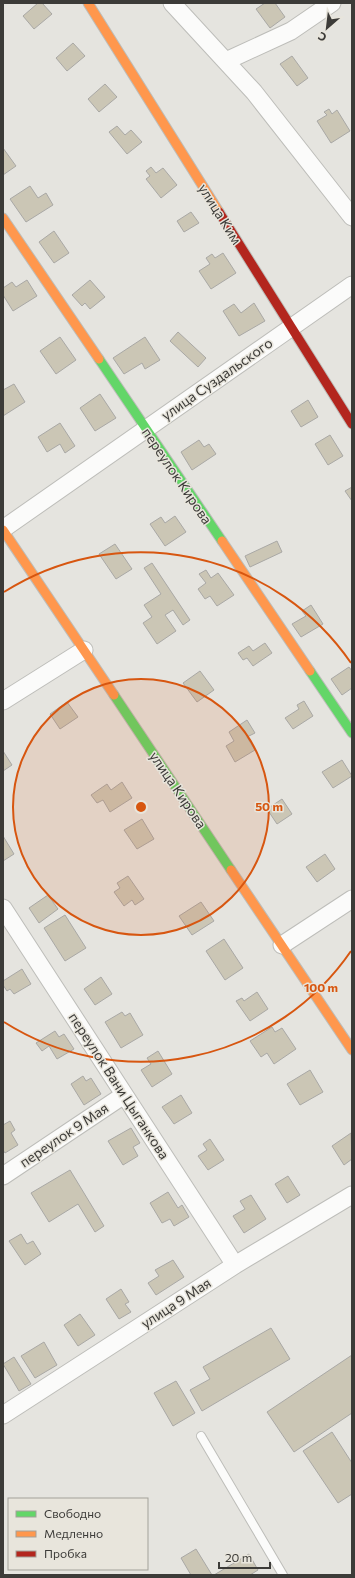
<svg xmlns="http://www.w3.org/2000/svg" width="355" height="1578" font-family="Commissioner,sans-serif">
<rect width="100%" height="100%" fill="#e5e4df"/>
<path fill="#cbc6b5" stroke="#a9a8a5" d="M 38,3 L 42,3 L 52,14 L 34,29 L 23,16 Z
M 265,3 L 275,3 L 285,17 L 270,28 L 256,9 Z
M 73,43 L 85,56 L 67,71 L 56,58 Z
M 292,56 L 308,78 L 297,86 L 280,64 Z
M 105,84 L 117,97 L 99,112 L 88,99 Z
M 329,109 L 332,114 L 337,110 L 350,131 L 331,143 L 317,121 L 327,115 L 324,112 Z
M 117,126 L 125,135 L 131,130 L 142,142 L 127,154 L 109,132 Z
M 3,148 L 16,166 L 3,175 Z
M 151,167 L 156,173 L 163,168 L 177,185 L 161,198 L 146,179 L 150,176 L 146,171 Z
M 30,186 L 38,198 L 46,193 L 53,205 L 26,222 L 10,199 Z
M 191,212 L 199,223 L 184,232 L 177,221 Z
M 54,231 L 69,253 L 54,263 L 39,242 Z
M 223,253 L 236,273 L 211,289 L 199,271 L 210,264 L 206,258 L 212,254 L 215,258 Z
M 27,280 L 37,296 L 13,311 L 3,295 L 3,288 L 12,282 L 16,287 Z
M 90,280 L 105,297 L 90,309 L 85,303 L 82,306 L 72,295 Z
M 254,303 L 265,321 L 239,336 L 223,311 L 234,304 L 241,313 Z
M 178,332 L 206,358 L 198,367 L 170,341 Z
M 60,337 L 76,360 L 56,374 L 40,351 Z
M 145,337 L 160,360 L 145,369 L 142,363 L 124,374 L 113,358 Z
M 14,384 L 25,402 L 3,416 L 3,390 Z
M 100,394 L 116,418 L 95,431 L 80,408 Z
M 308,400 L 318,417 L 301,427 L 291,411 Z
M 60,423 L 75,446 L 65,453 L 60,444 L 47,452 L 38,437 Z
M 330,435 L 343,456 L 328,465 L 315,444 Z
M 199,440 L 204,447 L 209,444 L 216,454 L 192,470 L 181,452 Z
M 352,487 L 352,501 L 345,491 Z
M 175,516 L 186,532 L 165,546 L 150,524 L 161,517 L 165,523 Z
M 277,541 L 282,552 L 250,567 L 245,556 Z
M 115,544 L 132,569 L 116,579 L 99,554 Z
M 152,563 L 190,620 L 183,625 L 173,610 L 165,615 L 176,631 L 157,644 L 143,623 L 152,617 L 144,605 L 161,594 L 144,568 Z
M 206,570 L 211,578 L 218,573 L 234,595 L 217,606 L 210,596 L 205,599 L 198,589 L 206,583 L 199,574 Z
M 311,605 L 323,624 L 301,637 L 292,624 L 306,616 L 302,611 Z
M 265,643 L 272,653 L 253,666 L 247,658 L 243,660 L 238,653 L 249,646 L 253,651 Z
M 349,667 L 352,671 L 352,688 L 342,695 L 331,679 Z
M 200,671 L 214,690 L 197,702 L 183,683 Z
M 304,701 L 313,716 L 293,729 L 285,718 L 299,709 L 297,705 Z
M 67,702 L 78,717 L 60,729 L 50,714 Z
M 247,720 L 255,733 L 247,737 L 255,750 L 235,762 L 226,746 L 234,741 L 229,732 Z
M 3,751 L 12,765 L 3,771 Z
M 342,760 L 352,776 L 333,788 L 322,772 Z
M 122,782 L 132,798 L 110,812 L 103,800 L 97,803 L 91,795 L 107,784 L 111,790 Z
M 282,799 L 292,814 L 277,824 L 267,809 Z
M 142,819 L 154,839 L 137,849 L 124,830 Z
M 3,836 L 14,854 L 3,861 Z
M 325,854 L 335,869 L 317,882 L 306,867 Z
M 128,876 L 144,899 L 135,905 L 132,900 L 124,906 L 114,892 L 120,888 L 117,883 Z
M 48,895 L 58,909 L 39,923 L 29,908 Z
M 201,902 L 214,921 L 192,935 L 179,916 Z
M 65,915 L 86,948 L 65,961 L 44,928 Z
M 224,939 L 243,968 L 225,980 L 206,951 Z
M 22,969 L 31,984 L 14,994 L 10,989 L 7,991 L 3,985 L 3,981 Z
M 101,977 L 112,994 L 95,1005 L 84,989 Z
M 257,992 L 268,1009 L 250,1021 L 236,1001 L 242,998 L 244,1001 Z
M 122,1012 L 125,1016 L 130,1013 L 143,1035 L 121,1048 L 105,1022 Z
M 272,1027 L 275,1032 L 282,1028 L 296,1049 L 274,1064 L 267,1053 L 261,1057 L 250,1041 Z
M 55,1031 L 59,1037 L 64,1034 L 74,1049 L 57,1059 L 49,1046 L 42,1051 L 36,1043 Z
M 158,1051 L 172,1074 L 152,1087 L 141,1070 L 151,1064 L 147,1058 Z
M 310,1070 L 323,1092 L 300,1105 L 287,1084 Z
M 83,1076 L 86,1081 L 91,1078 L 101,1094 L 84,1105 L 71,1084 Z
M 181,1095 L 192,1113 L 174,1124 L 162,1107 Z
M 10,1121 L 15,1130 L 11,1133 L 18,1145 L 5,1153 L 3,1150 L 3,1125 Z
M 131,1128 L 140,1143 L 133,1147 L 138,1156 L 123,1165 L 108,1141 Z
M 351,1133 L 352,1159 L 344,1165 L 332,1146 Z
M 210,1139 L 224,1160 L 208,1170 L 198,1156 L 207,1150 L 203,1144 Z
M 70,1170 L 104,1226 L 95,1232 L 78,1204 L 49,1222 L 31,1193 Z
M 288,1176 L 300,1195 L 287,1203 L 275,1184 Z
M 168,1192 L 178,1208 L 182,1205 L 189,1217 L 174,1226 L 170,1219 L 162,1223 L 150,1203 Z
M 251,1195 L 266,1219 L 244,1233 L 233,1216 L 245,1209 L 240,1201 Z
M 21,1234 L 27,1244 L 33,1241 L 41,1254 L 25,1265 L 9,1241 Z
M 173,1260 L 184,1277 L 156,1295 L 148,1283 L 159,1276 L 155,1270 Z
M 121,1289 L 129,1302 L 125,1304 L 131,1312 L 119,1319 L 106,1299 Z
M 80,1314 L 95,1335 L 78,1346 L 64,1325 Z
M 271,1328 L 290,1359 L 202,1411 L 190,1390 L 210,1379 L 203,1367 Z
M 44,1342 L 57,1365 L 35,1378 L 21,1356 Z
M 352,1355 L 352,1413 L 294,1452 L 267,1412 Z
M 14,1357 L 31,1384 L 19,1391 L 3,1364 Z
M 176,1381 L 195,1413 L 173,1426 L 154,1393 Z
M 332,1432 L 352,1463 L 352,1494 L 338,1503 L 303,1451 Z
M 196,1549 L 212,1575 L 191,1575 L 181,1558 Z
M 249,1554 L 258,1570 L 250,1575 L 214,1575 Z"/>
<g fill="none" stroke-linecap="round" stroke-linejoin="round">
<defs>
<path id="lane" d="M 201,1436 L 283,1575"/>
<path id="street" d="M 172,3 L 254,92 L 352,217
M 226,61 L 291,31 L 332,3
M 3,529 L 352,285
M 3,701 L 84,650
M 3,908 L 235,1265
M 282,945 L 352,899
M 3,1176 L 124,1095
M 3,1415 L 235,1265 L 352,1195"/>
<path id="fast" d="M 99,359 L 222,541
M 310,671 L 352,733
M 114,695 L 231,870"/>
<path id="slow" d="M 88,3 L 219,212
M 3,218 L 99,359
M 3,530 L 114,695
M 222,541 L 310,671
M 231,870 L 352,1050"/>
<path id="jam" d="M 219,212 L 352,424"/>
</defs>
<use href="#lane" stroke="#bdbdb9" stroke-width="10"/>
<use href="#street" stroke="#bdbdb9" stroke-width="19"/>
<use href="#fast" stroke="#bdbdb9" stroke-width="11"/>
<use href="#slow" stroke="#bdbdb9" stroke-width="11"/>
<use href="#jam" stroke="#bdbdb9" stroke-width="11"/>
<use href="#lane" stroke="#fbfbfa" stroke-width="8"/>
<use href="#street" stroke="#fbfbfa" stroke-width="17"/>
<use href="#fast" stroke="#63d668" stroke-width="9"/>
<use href="#slow" stroke="#ff974d" stroke-width="9"/>
<use href="#jam" stroke="#b3261e" stroke-width="9"/>
</g>
<circle cx="141" cy="807" r="128" fill="#d75610" fill-opacity=".12"/>
<g fill="none" stroke="#d75610" stroke-width="2">
<circle cx="141" cy="807" r="128"/>
<path d="M351 951A255 255 0 0 1 4 1022M4 592A255 255 0 0 1 351 663"/>
</g>
<g text-anchor="middle" stroke-width="3" stroke-linejoin="round" paint-order="stroke">
<g font-size="14" fill="#3c3b38" stroke="#e8e5dc">
<text transform="translate(220 214) rotate(58)" y="5">улица Ким</text>
<text transform="translate(217 379) rotate(-35)" y="5">улица Суздальского</text>
<text transform="translate(177 476) rotate(56)" y="5">переулок Кирова</text>
<text transform="translate(178 790) rotate(56)" y="5">улица Кирова</text>
<text transform="translate(119 1086) rotate(57)" y="5">переулок Вани Цыганкова</text>
<text transform="translate(64 1135) rotate(-34)" y="5">переулок 9 Мая</text>
<text transform="translate(176 1303) rotate(-33)" y="5">улица 9 Мая</text>
</g>
</g>
<circle cx="141" cy="807" r="6" fill="#d75610" stroke="#e8e5dc" stroke-width="2"/>
<g font-size="12" text-anchor="middle" font-weight="bold" fill="#d75610" stroke="#e8e5dc" stroke-width="3" stroke-linejoin="round" paint-order="stroke">
<text x="269" y="811">50 m</text>
<text x="321" y="992">100 m</text>
</g>
<rect width="355" height="1578" fill="none" stroke="#3c3b38" stroke-width="8"/>
<rect x="8" y="1498" width="140" height="72" fill="#e8e5dc" stroke="#a3a19a"/>
<rect x="16" y="1511" width="20" height="6" fill="#63d668" stroke="#a3a19a"/>
<text x="44" y="1518" font-size="12" fill="#3c3b38">Свободно</text>
<rect x="16" y="1531" width="20" height="6" fill="#ff974d" stroke="#a3a19a"/>
<text x="44" y="1538" font-size="12" fill="#3c3b38">Медленно</text>
<rect x="16" y="1551" width="20" height="6" fill="#b3261e" stroke="#a3a19a"/>
<text x="44" y="1558" font-size="12" fill="#3c3b38">Пробка</text>
<g transform="translate(327 28) rotate(208)" stroke="#e8e5dc" stroke-width="3" paint-order="stroke">
<path d="M0-3L7 15L0 10L-7 15Z" fill="#3c3b38"/>
<text y="-6" font-size="11" font-weight="bold" text-anchor="middle" fill="#3c3b38">С</text>
</g>
<path d="M219 1562v6h51v-6" fill="none" stroke="#3c3b38" stroke-width="2"/>
<text x="225" y="1562" font-size="12" fill="#3c3b38" stroke="#e8e5dc" stroke-width="3" paint-order="stroke">20 m</text>
</svg>
